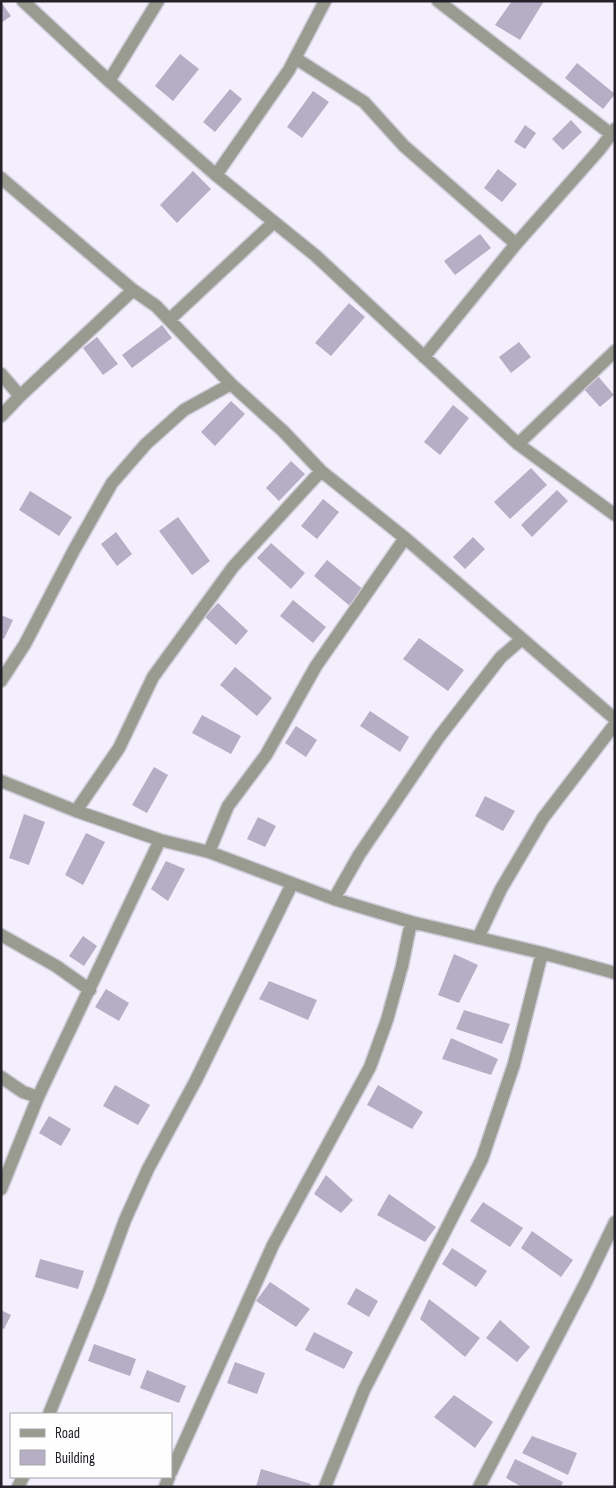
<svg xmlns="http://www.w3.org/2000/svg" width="616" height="1488" font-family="'Sofia Sans Condensed',sans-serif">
<rect width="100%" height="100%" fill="#f3effd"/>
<path fill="#b5aec4" d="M 512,1 L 544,1 L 520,40 L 495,25 Z
M 1,2 L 11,16 L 1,23 Z
M 180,54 L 199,69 L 173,101 L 155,86 Z
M 577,63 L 615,94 L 603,109 L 565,78 Z
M 230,89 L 242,99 L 215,132 L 203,122 Z
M 313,91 L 329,102 L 302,138 L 287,127 Z
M 571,120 L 582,132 L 563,150 L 552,139 Z
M 525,125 L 536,133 L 525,149 L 514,142 Z
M 498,169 L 517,184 L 502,202 L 484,188 Z
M 193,171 L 211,189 L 177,223 L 160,205 Z
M 480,234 L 491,248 L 455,275 L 444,261 Z
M 349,303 L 365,317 L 331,356 L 315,343 Z
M 162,325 L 172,338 L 132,368 L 122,355 Z
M 97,337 L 118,364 L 103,375 L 83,348 Z
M 519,342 L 531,357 L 511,373 L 499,357 Z
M 597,375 L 614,395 L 600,407 L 583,388 Z
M 231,401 L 245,414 L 215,446 L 201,432 Z
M 453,405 L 469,418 L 440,455 L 424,442 Z
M 291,461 L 305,474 L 279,501 L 266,488 Z
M 531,468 L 547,485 L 510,519 L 494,502 Z
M 557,490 L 568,501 L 532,537 L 521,525 Z
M 30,491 L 72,517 L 59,536 L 19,510 Z
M 323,499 L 339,512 L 317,539 L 301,526 Z
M 178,517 L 210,561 L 192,575 L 159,531 Z
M 116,532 L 132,554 L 117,566 L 101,544 Z
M 473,537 L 485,549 L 465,569 L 453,557 Z
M 271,543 L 305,573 L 291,589 L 257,558 Z
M 327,560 L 364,590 L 350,606 L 314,576 Z
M 293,600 L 326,627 L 313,643 L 280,616 Z
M 218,603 L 248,631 L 236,645 L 205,617 Z
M 1,615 L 13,620 L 4,639 L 1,638 Z
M 419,638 L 464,670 L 448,691 L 403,659 Z
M 235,667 L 272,698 L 257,716 L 220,685 Z
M 370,711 L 409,737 L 400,752 L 360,726 Z
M 202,715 L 241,736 L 231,754 L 192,733 Z
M 296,726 L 317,740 L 306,757 L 285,743 Z
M 154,767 L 168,775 L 147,813 L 132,805 Z
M 485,796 L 515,811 L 503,831 L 475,816 Z
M 24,814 L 45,822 L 29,865 L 9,858 Z
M 258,817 L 276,826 L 265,847 L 247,839 Z
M 86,833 L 105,842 L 83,885 L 65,875 Z
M 166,861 L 185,869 L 168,901 L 151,889 Z
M 83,936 L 97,946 L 84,966 L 69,956 Z
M 454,954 L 478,965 L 459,1003 L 438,995 Z
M 269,981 L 317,1000 L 308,1020 L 259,999 Z
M 106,989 L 129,1003 L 119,1021 L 95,1007 Z
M 464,1010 L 510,1024 L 502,1044 L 456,1029 Z
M 451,1038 L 498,1059 L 491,1075 L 442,1059 Z
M 115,1085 L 150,1105 L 138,1125 L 103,1106 Z
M 378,1085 L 423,1112 L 412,1129 L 367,1105 Z
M 49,1116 L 71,1129 L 61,1146 L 39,1133 Z
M 326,1175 L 353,1200 L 341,1213 L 314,1194 Z
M 389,1194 L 436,1227 L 425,1242 L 377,1215 Z
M 483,1202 L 523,1228 L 510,1247 L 470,1221 Z
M 532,1231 L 573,1260 L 561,1277 L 521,1248 Z
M 452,1248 L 487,1271 L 476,1287 L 442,1264 Z
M 40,1259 L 84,1271 L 78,1289 L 35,1277 Z
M 270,1282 L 310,1309 L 296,1327 L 256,1301 Z
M 356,1288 L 378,1301 L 369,1317 L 347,1304 Z
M 429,1299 L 480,1338 L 465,1357 L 420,1319 Z
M 1,1310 L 11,1315 L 4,1329 L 1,1328 Z
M 500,1320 L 530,1347 L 517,1362 L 486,1338 Z
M 314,1332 L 353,1352 L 344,1369 L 305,1350 Z
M 94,1344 L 136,1359 L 130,1376 L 88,1361 Z
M 235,1362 L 265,1373 L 257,1394 L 227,1383 Z
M 147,1370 L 186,1386 L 179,1403 L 140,1388 Z
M 454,1395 L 493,1422 L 475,1448 L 434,1417 Z
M 532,1436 L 577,1453 L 568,1475 L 522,1453 Z
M 515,1459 L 563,1482 L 561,1487 L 522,1487 L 506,1478 Z
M 261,1469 L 311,1484 L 310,1487 L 256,1487 Z"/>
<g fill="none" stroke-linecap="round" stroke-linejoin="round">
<defs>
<path id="minor" d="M 23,1 L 109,81 L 216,175 L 316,256 L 518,444 L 615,515
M 438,1 L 611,134
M 295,58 L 364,102 L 404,146 L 516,244
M 109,81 L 158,1
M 216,175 L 289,70 L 325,1
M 1,178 L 133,290 L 156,306 L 231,384 L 283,431 L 321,471 L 405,538 L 615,719
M 169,320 L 274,222
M 424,357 L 516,244 L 600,149 L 615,129
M 1,374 L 20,396 L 133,290
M 1,416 L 20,396
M 518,444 L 615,351
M 1,681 L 25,644 L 74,550 L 112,483 L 146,444 L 184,410 L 231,384
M 1,781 L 76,811 L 160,840 L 209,852 L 334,899 L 411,922 L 542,953 L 615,973
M 76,811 L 119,748 L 153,677 L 233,567 L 321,471
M 209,852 L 228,806 L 266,755 L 316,666 L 405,538
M 334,899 L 359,855 L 439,737 L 501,657 L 522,639
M 1,935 L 56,966 L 90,990
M 478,938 L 501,889 L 543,818 L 615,724
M 1,1077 L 23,1092 L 38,1097
M 1,1189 L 38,1097 L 160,840
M 49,1414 L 99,1291 L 125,1220 L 148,1169 L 196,1080 L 292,884
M 171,1472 L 273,1245 L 370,1067 L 387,1020 L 402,966 L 411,922
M 18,1487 L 23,1477
M 165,1487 L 169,1477
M 325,1487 L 364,1390 L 482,1159 L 514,1064 L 542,953
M 479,1487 L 586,1282 L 615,1222"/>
</defs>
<use href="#minor" stroke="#cecad7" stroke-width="15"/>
<use href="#minor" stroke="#999b91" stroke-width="12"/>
</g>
<rect width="616" height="1488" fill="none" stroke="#242129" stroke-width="5"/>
<rect x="10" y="1413" width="162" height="65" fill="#fefefe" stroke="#a7a6a9"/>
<rect x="20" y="1429" width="25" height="8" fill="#999b91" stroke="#a7a6a9"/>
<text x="55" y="1438" font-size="15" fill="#242129">Road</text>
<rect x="20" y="1450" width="25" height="15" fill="#b5aec4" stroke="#a7a6a9"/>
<text x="55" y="1463" font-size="15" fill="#242129">Building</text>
</svg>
